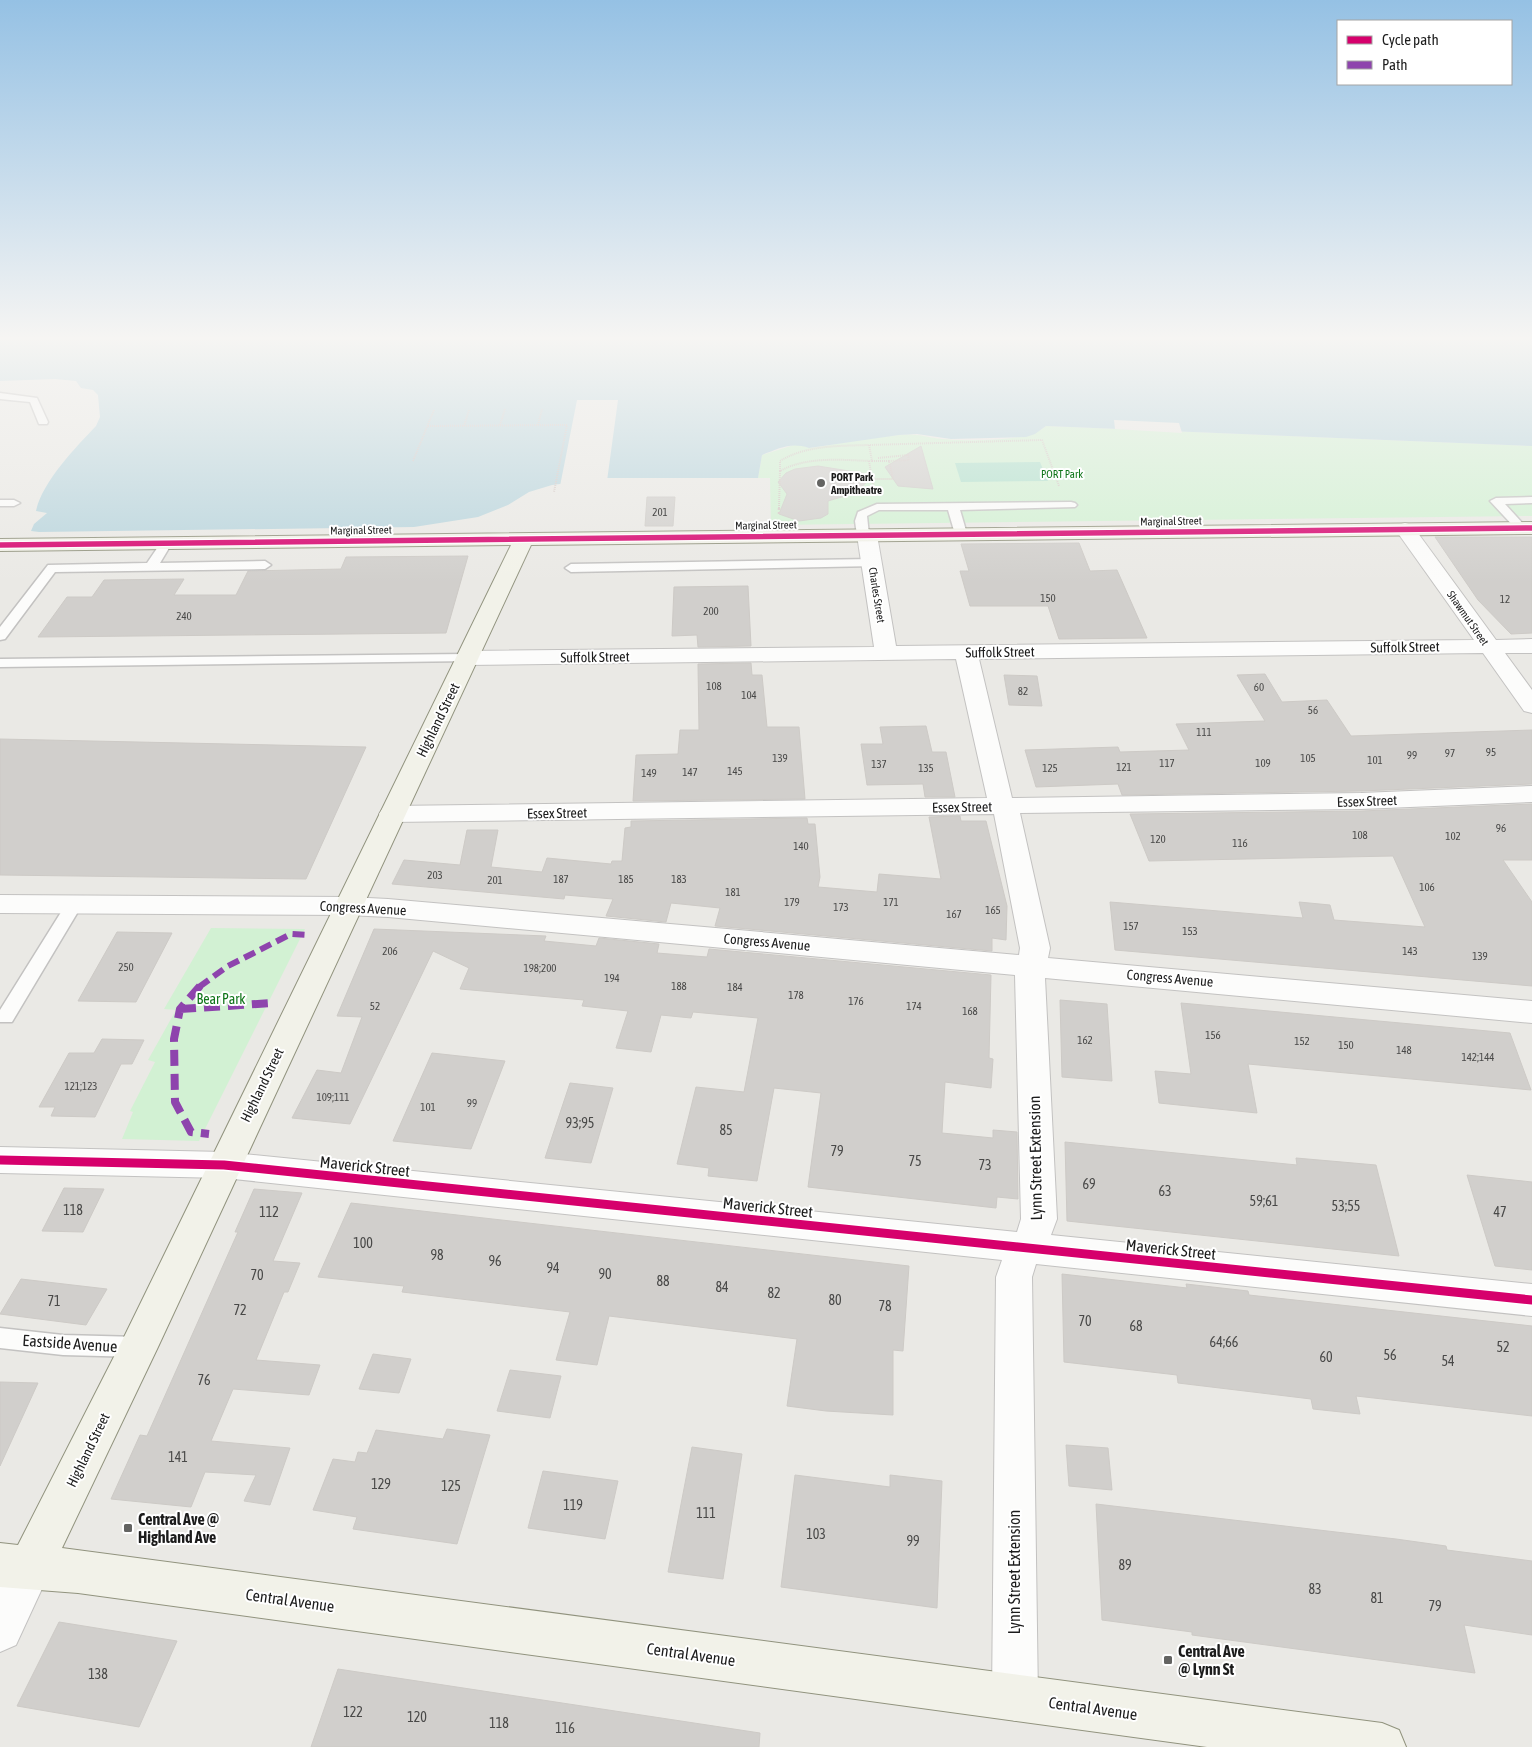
<svg xmlns="http://www.w3.org/2000/svg" width="1532" height="1747" font-family="'Asap Condensed',sans-serif">
<rect width="100%" height="100%" fill="#eae9e5"/>
<path fill="#d2f1d3" d="M 1046,426 L 1532,446 L 1532,516 L 771,525 L 770,478 L 758,478 L 762,455 L 797,444 L 810,448 C 840,444 870,437 900,435 C 917,433 926,437 942,439 C 966,441 1028,443 1046,426 Z
M 211,928 L 305,929 L 199,1141 L 122,1139 L 133,1112 L 130,1111 L 155,1062 L 148,1060 L 176,1010 L 164,1009 Z"/>
<path fill="#b1e1cd" d="M 1040,462 L 1048,481 L 961,482 L 955,463 Z"/>
<path fill="#b9d5dd" d="M 0,339 L 1532,339 L 1532,446 L 1046,426 L 1035,434 L 1026,437 L 951,439 L 917,434 L 899,435 L 809,448 C 791,442 780,448 762,455 L 758,478 L 607,478 L 552,485 L 529,492 L 508,505 L 478,517 L 414,527 L 39,532 L 31,531 L 34,524 L 47,513 L 36,511 C 42,482 76,447 96,426 L 100,417 L 98,395 L 93,390 L 81,388 L 76,381 L 55,379 L 0,381 Z"/>
<path fill="#eae9e5" d="M 577,400 L 618,400 L 607,481 L 560,486 Z
M 1114,420 L 1179,423 L 1182,433 L 1115,429 Z"/>
<path fill="#d1cfcc" stroke="#cdcac6" d="M 921,446 L 933,489 L 898,486 L 885,467 Z
M 818,466 L 874,475 L 855,493 L 828,501 L 828,514 L 821,518 L 799,521 L 779,514 L 787,494 L 778,482 L 786,473 L 795,469 Z
M 647,497 L 675,497 L 673,526 L 645,526 Z
M 1435,537 L 1532,537 L 1532,633 L 1511,634 L 1478,600 Z
M 1079,543 L 1090,571 L 1117,570 L 1147,638 L 1059,639 L 1048,606 L 970,606 L 960,571 L 969,571 L 961,544 Z
M 468,556 L 446,633 L 38,637 L 67,597 L 92,597 L 104,580 L 184,579 L 174,595 L 236,595 L 248,571 L 341,569 L 346,557 Z
M 748,586 L 751,646 L 698,647 L 697,635 L 672,636 L 674,587 Z
M 751,663 L 752,675 L 762,675 L 767,727 L 799,727 L 805,799 L 633,801 L 636,755 L 678,754 L 680,730 L 699,730 L 698,664 Z
M 1265,674 L 1282,702 L 1327,700 L 1351,736 L 1532,730 L 1532,784 L 1361,791 L 1122,795 L 1118,784 L 1036,787 L 1025,750 L 1118,747 L 1120,752 L 1189,750 L 1176,724 L 1265,721 L 1237,675 Z
M 1004,675 L 1037,676 L 1042,706 L 1009,705 Z
M 926,726 L 932,752 L 946,752 L 955,797 L 925,797 L 923,784 L 867,785 L 861,744 L 883,744 L 880,727 Z
M 0,739 L 366,747 L 306,879 L 0,875 Z
M 1532,804 L 1532,860 L 1503,860 L 1532,902 L 1532,986 L 1115,950 L 1110,902 L 1303,918 L 1299,902 L 1330,905 L 1334,920 L 1425,927 L 1393,856 L 1149,861 L 1130,814 L 1361,811 Z
M 960,816 L 961,821 L 986,821 L 1007,906 L 1006,940 L 992,938 L 992,951 L 715,926 L 720,908 L 671,903 L 666,922 L 606,916 L 613,899 L 565,895 L 564,899 L 392,884 L 404,860 L 460,865 L 467,830 L 498,830 L 491,867 L 542,872 L 547,858 L 611,864 L 612,861 L 622,861 L 625,828 L 631,827 L 631,821 L 807,818 L 808,824 L 815,824 L 820,877 L 818,887 L 877,892 L 879,874 L 941,879 L 929,817 Z
M 374,929 L 546,936 L 544,941 L 596,946 L 599,938 L 659,944 L 657,953 L 707,957 L 709,949 L 991,975 L 989,1058 L 993,1059 L 991,1088 L 945,1082 L 942,1133 L 993,1138 L 993,1130 L 1017,1132 L 1018,1199 L 997,1197 L 996,1208 L 808,1187 L 821,1093 L 774,1088 L 757,1181 L 708,1176 L 709,1168 L 677,1164 L 696,1087 L 744,1092 L 758,1018 L 693,1012 L 691,1018 L 661,1015 L 651,1052 L 616,1048 L 628,1011 L 582,1006 L 584,1000 L 460,989 L 469,968 L 433,951 L 350,1124 L 292,1118 L 317,1070 L 341,1073 L 362,1017 L 337,1016 Z
M 117,932 L 172,933 L 136,1002 L 78,1001 Z
M 1060,1000 L 1107,1004 L 1112,1081 L 1062,1077 Z
M 1181,1003 L 1510,1033 L 1531,1090 L 1248,1064 L 1257,1113 L 1159,1103 L 1155,1071 L 1191,1074 Z
M 102,1039 L 144,1040 L 132,1064 L 121,1064 L 95,1117 L 51,1116 L 55,1107 L 39,1107 L 69,1053 L 94,1053 Z
M 432,1053 L 505,1061 L 471,1149 L 393,1141 Z
M 570,1083 L 613,1088 L 591,1163 L 545,1158 Z
M 1065,1142 L 1297,1165 L 1296,1158 L 1376,1165 L 1399,1256 L 1067,1221 Z
M 1467,1175 L 1532,1182 L 1532,1270 L 1495,1266 Z
M 64,1188 L 104,1189 L 83,1232 L 42,1231 Z
M 254,1189 L 302,1193 L 273,1261 L 300,1263 L 288,1292 L 284,1292 L 256,1360 L 320,1365 L 309,1395 L 233,1389 L 211,1441 L 290,1448 L 270,1505 L 244,1501 L 256,1475 L 205,1472 L 191,1507 L 111,1499 L 140,1435 L 147,1436 L 238,1232 L 235,1232 Z
M 351,1203 L 909,1266 L 903,1351 L 893,1350 L 893,1415 L 826,1411 L 787,1406 L 797,1339 L 609,1316 L 597,1365 L 556,1360 L 570,1312 L 402,1292 L 404,1286 L 318,1277 Z
M 1062,1274 L 1187,1288 L 1186,1284 L 1248,1291 L 1249,1295 L 1532,1326 L 1532,1416 L 1356,1396 L 1360,1414 L 1313,1409 L 1311,1399 L 1178,1383 L 1177,1375 L 1064,1362 Z
M 21,1279 L 107,1289 L 86,1325 L 0,1314 Z
M 373,1354 L 411,1359 L 399,1393 L 359,1389 Z
M 510,1370 L 561,1376 L 550,1418 L 497,1411 Z
M 0,1382 L 38,1383 L 0,1466 Z
M 447,1429 L 490,1435 L 457,1544 L 353,1529 L 357,1517 L 313,1510 L 333,1459 L 355,1462 L 358,1452 L 367,1453 L 376,1430 L 443,1439 Z
M 1066,1445 L 1108,1448 L 1112,1490 L 1069,1486 Z
M 692,1447 L 742,1454 L 723,1579 L 668,1572 Z
M 543,1471 L 618,1481 L 605,1539 L 528,1528 Z
M 795,1475 L 890,1487 L 890,1475 L 942,1481 L 937,1608 L 781,1587 Z
M 1096,1504 L 1396,1539 L 1446,1546 L 1447,1550 L 1532,1561 L 1532,1635 L 1464,1625 L 1475,1673 L 1192,1635 L 1192,1632 L 1102,1620 Z
M 59,1622 L 177,1641 L 139,1727 L 17,1706 Z
M 338,1669 L 760,1733 L 759,1747 L 311,1747 Z"/>
<g fill="none" stroke-linecap="round" stroke-linejoin="round">
<defs>
<path id="lane" d="M 0,393 L 37,398 L 48,422 L 47,424 L 39,424 L 30,402 L 0,399 Z
M 1532,497 L 1532,503 L 1505,504 L 1527,528 L 1521,531 L 1517,530 L 1490,501 L 1496,498 Z
M 0,500 L 14,500 L 20,503 L 14,506 L 0,506 Z
M 1071,502 L 1075,503 L 1077,505 L 1075,507 L 960,510 L 967,534 L 961,537 L 955,534 L 948,510 L 879,510 L 867,516 L 869,535 L 863,538 L 857,535 L 855,521 L 858,512 L 877,504 Z
M 166,539 L 172,543 L 160,563 L 265,561 L 271,565 L 265,569 L 55,572 L 5,639 L 0,640 L 0,627 L 48,565 L 147,563 L 162,541 Z
M 872,559 L 876,560 L 878,563 L 876,566 L 571,572 L 565,568 L 571,564 Z
M 467,654 L 474,658 L 472,661 L 0,667 L 0,659 Z
M 74,900 L 80,901 L 82,905 L 12,1022 L 0,1022 L 0,1010 L 68,901 Z
M 0,1328 L 63,1335 L 139,1337 L 147,1340 L 150,1347 L 147,1354 L 139,1357 L 63,1355 L 0,1348 Z"/>
<path id="street" d="M 1405,523 L 1412,525 L 1496,640 L 1532,639 L 1532,653 L 1505,653 L 1532,690 L 1532,713 L 1524,711 L 1483,653 L 979,659 L 1012,798 L 1361,793 L 1532,786 L 1532,802 L 1361,809 L 1020,813 L 1050,948 L 1048,958 L 1532,1001 L 1532,1023 L 1045,978 L 1057,1219 L 1051,1235 L 1532,1284 L 1532,1316 L 1036,1264 L 1032,1277 L 1038,1698 L 1031,1714 L 1015,1721 L 999,1714 L 992,1698 L 996,1277 L 1002,1260 L 224,1178 L 0,1173 L 0,1147 L 224,1152 L 1017,1232 L 1021,1219 L 1015,975 L 388,917 L 348,915 L 0,913 L 0,895 L 348,897 L 388,899 L 1019,955 L 1020,948 L 994,814 L 392,822 L 383,820 L 379,814 L 383,808 L 392,806 L 987,798 L 956,659 L 467,665 L 459,663 L 456,658 L 459,653 L 467,651 L 874,647 L 857,535 L 860,531 L 867,529 L 874,531 L 877,535 L 896,646 L 1474,640 L 1395,529 L 1398,525 Z
M 30,1545 L 45,1552 L 52,1567 L 16,1645 L 0,1652 L 0,1581 L 15,1552 Z"/>
<path id="secondary" d="M 1532,522 L 1532,534 L 531,545 L 158,1347 L 62,1548 L 1382,1723 L 1399,1730 L 1406,1747 L 1207,1747 L 78,1593 L 0,1587 L 0,1543 L 18,1545 L 125,1335 L 511,545 L 0,551 L 0,539 Z"/>
</defs>
<use href="#lane" stroke="#c3c2c1" stroke-width="3"/>
<use href="#street" stroke="#c3c2c1" stroke-width="2"/>
<use href="#secondary" stroke="#91937e" stroke-width="2"/>
<path stroke="#d5c8c5" stroke-width="2" stroke-dasharray="1 1" stroke-linecap="butt" d="M 500,425 L 505,409
M 538,425 L 542,409
M 428,426 L 567,425 L 554,492
M 464,426 L 469,410
M 878,458 L 908,455 L 909,460 L 889,461
M 413,461 L 434,410
M 869,461 L 874,490
M 872,461 L 889,461 L 893,479 L 872,479
M 780,471 L 780,461 C 806,445 839,446 869,445
M 779,508 L 780,471 C 807,456 842,460 872,461 L 869,445 L 1042,440 L 1059,486"/>
<path stroke="#d5c8c5" stroke-width="2.5" stroke-dasharray="2 2" stroke-linecap="butt" d="M 779,514 L 779,507"/>
<use href="#lane" fill="#fcfcfb" fill-rule="evenodd"/>
<use href="#street" fill="#fcfcfb" fill-rule="evenodd"/>
<use href="#secondary" fill="#f2f2e9" fill-rule="evenodd"/>
<path stroke="#8e44ad" stroke-width="6" stroke-dasharray="12 6" stroke-linecap="butt" d="M 199,987 L 228,966 L 291,934 L 307,935"/>
<path stroke="#8e44ad" stroke-width="8" stroke-dasharray="16 8" stroke-linecap="butt" d="M 200,986 L 180,1009 L 174,1039 L 175,1102 L 191,1132 L 209,1134
M 180,1009 L 273,1003"/>
<defs>
<path id="cycleway-far1" d="M 0,545 L 1532,528"/>
<path id="cycleway" d="M 0,1160 L 224,1165 L 1532,1300"/>
</defs>
<use href="#cycleway-far1" stroke="#fff" stroke-width="8"/>
<use href="#cycleway" stroke="#fff" stroke-width="12"/>
<use href="#cycleway-far1" stroke="#d6006c" stroke-width="5.5"/>
<use href="#cycleway" stroke="#d6006c" stroke-width="9"/>
</g>
<linearGradient id="sky" x2="0" y2="1"><stop stop-color="#95c1e4"/><stop offset="0.58" stop-color="#f6f5f3"/><stop offset="1" stop-color="#f6f5f3" stop-opacity="0"/></linearGradient>
<rect width="1532" height="583" fill="url(#sky)"/>
<g fill="#646462" stroke="#fff" stroke-width="2">
<circle cx="821" cy="483" r="5"/>
<rect x="123" y="1523" width="10" height="10" rx="2.5"/>
<rect x="1163" y="1655" width="10" height="10" rx="2.5"/>
</g>
<g text-anchor="middle" stroke-width="4" stroke-linejoin="round" paint-order="stroke">
<g font-size="11" fill="#0f7519" stroke="#fff">
<text x="1062" y="478">PORT Park</text>
</g>
<g font-size="11" font-weight="bold" fill="#1c1c1c" stroke="#fff" text-anchor="start">
<text x="831" y="481">PORT Park<tspan x="831" dy="13">Ampitheatre</tspan></text>
</g>
<g font-size="11" fill="#494948">
<text x="660" y="516">201</text>
<text x="1048" y="602">150</text>
<text x="1505" y="603">12</text>
<text x="711" y="615">200</text>
<text x="184" y="620">240</text>
<text x="714" y="690">108</text>
<text x="1259" y="691">60</text>
<text x="1023" y="695">82</text>
<text x="749" y="699">104</text>
<text x="1313" y="714">56</text>
<text x="1204" y="736">111</text>
<text x="1491" y="756">95</text>
<text x="1450" y="757">97</text>
<text x="1412" y="759">99</text>
<text x="780" y="762">139</text>
<text x="1308" y="762">105</text>
<text x="1375" y="764">101</text>
<text x="1167" y="767">117</text>
<text x="1263" y="767">109</text>
<text x="879" y="768">137</text>
<text x="1124" y="771">121</text>
<text x="926" y="772">135</text>
<text x="1050" y="772">125</text>
<text x="735" y="775">145</text>
<text x="690" y="776">147</text>
<text x="649" y="777">149</text>
<text x="1501" y="832">96</text>
<text x="1360" y="839">108</text>
<text x="1453" y="840">102</text>
<text x="1158" y="843">120</text>
<text x="1240" y="847">116</text>
<text x="801" y="850">140</text>
<text x="435" y="879">203</text>
<text x="561" y="883">187</text>
<text x="626" y="883">185</text>
<text x="679" y="883">183</text>
<text x="495" y="884">201</text>
<text x="1427" y="891">106</text>
<text x="733" y="896">181</text>
<text x="792" y="906">179</text>
<text x="891" y="906">171</text>
<text x="841" y="911">173</text>
<text x="993" y="914">165</text>
<text x="954" y="918">167</text>
<text x="1131" y="930">157</text>
<text x="1190" y="935">153</text>
<text x="390" y="955">206</text>
<text x="1410" y="955">143</text>
<text x="1480" y="960">139</text>
<text x="126" y="971">250</text>
<text x="540" y="972">198;200</text>
<text x="612" y="982">194</text>
<text x="679" y="990">188</text>
<text x="735" y="991">184</text>
<text x="796" y="999">178</text>
<text x="856" y="1005">176</text>
<text x="375" y="1010">52</text>
<text x="914" y="1010">174</text>
<text x="970" y="1015">168</text>
<text x="1213" y="1039">156</text>
<text x="1085" y="1044">162</text>
<text x="1302" y="1045">152</text>
<text x="1346" y="1049">150</text>
<text x="1404" y="1054">148</text>
<text x="1478" y="1061">142;144</text>
<text x="81" y="1090">121;123</text>
<text x="333" y="1101">109;111</text>
<text x="472" y="1107">99</text>
<text x="428" y="1111">101</text>
</g>
<g font-size="11" fill="#1c1c1c" stroke="#fff">
<text transform="translate(1171 521) rotate(-1)" y="4">Marginal Street</text>
<text transform="translate(766 525) rotate(-1)" y="4">Marginal Street</text>
<text transform="translate(361 530) rotate(-1)" y="4">Marginal Street</text>
<text transform="translate(877 595) rotate(81)" y="4">Charles Street</text>
<text transform="translate(1468 618) rotate(55)" y="4">Shawmut Street</text>
</g>
<g font-size="14" fill="#1c1c1c" stroke="#fff">
<text transform="translate(1405 647) rotate(-1)" y="5">Suffolk Street</text>
<text transform="translate(1000 652) rotate(-1)" y="5">Suffolk Street</text>
<text transform="translate(595 657) rotate(-1)" y="5">Suffolk Street</text>
<text transform="translate(438 720) rotate(-64)" y="5">Highland Street</text>
<text transform="translate(1367 801) rotate(-2)" y="5">Essex Street</text>
<text transform="translate(962 807) rotate(-1)" y="5">Essex Street</text>
<text transform="translate(557 813) rotate(-1)" y="5">Essex Street</text>
<text transform="translate(363 908) rotate(3)" y="5">Congress Avenue</text>
<text transform="translate(767 942) rotate(5)" y="5">Congress Avenue</text>
<text transform="translate(1170 978) rotate(5)" y="5">Congress Avenue</text>
<text transform="translate(262 1085) rotate(-64)" y="5">Highland Street</text>
<text transform="translate(88 1450) rotate(-64)" y="5">Highland Street</text>
</g>
<g font-size="14" fill="#0f7519" stroke="#fff">
<text x="221" y="1004">Bear Park</text>
</g>
<g font-size="14" fill="#494948">
<text x="580" y="1128">93;95</text>
<text x="726" y="1135">85</text>
<text x="837" y="1156">79</text>
<text x="915" y="1166">75</text>
<text x="985" y="1170">73</text>
<text x="1089" y="1189">69</text>
<text x="1165" y="1196">63</text>
<text x="1264" y="1206">59;61</text>
<text x="1346" y="1211">53;55</text>
<text x="73" y="1215">118</text>
<text x="269" y="1217">112</text>
<text x="1500" y="1217">47</text>
<text x="363" y="1248">100</text>
<text x="437" y="1260">98</text>
<text x="495" y="1266">96</text>
<text x="553" y="1273">94</text>
<text x="605" y="1279">90</text>
<text x="257" y="1280">70</text>
<text x="663" y="1286">88</text>
<text x="722" y="1292">84</text>
<text x="774" y="1298">82</text>
<text x="835" y="1305">80</text>
<text x="54" y="1306">71</text>
<text x="885" y="1311">78</text>
<text x="240" y="1315">72</text>
<text x="1085" y="1326">70</text>
<text x="1136" y="1331">68</text>
<text x="1224" y="1347">64;66</text>
<text x="1503" y="1352">52</text>
<text x="1390" y="1360">56</text>
<text x="1326" y="1362">60</text>
<text x="1448" y="1366">54</text>
<text x="204" y="1385">76</text>
<text x="178" y="1462">141</text>
<text x="381" y="1489">129</text>
<text x="451" y="1491">125</text>
<text x="573" y="1510">119</text>
<text x="706" y="1518">111</text>
<text x="816" y="1539">103</text>
<text x="913" y="1546">99</text>
<text x="1125" y="1570">89</text>
<text x="1315" y="1594">83</text>
<text x="1377" y="1603">81</text>
<text x="1435" y="1611">79</text>
<text x="98" y="1679">138</text>
<text x="353" y="1717">122</text>
<text x="417" y="1722">120</text>
<text x="499" y="1728">118</text>
<text x="565" y="1733">116</text>
</g>
<g font-size="16" fill="#1c1c1c" stroke="#fff">
<text transform="translate(1035 1158) rotate(-91)" y="6">Lynn Street Extension</text>
<text transform="translate(365 1166) rotate(6)" y="6">Maverick Street</text>
<text transform="translate(768 1207) rotate(6)" y="6">Maverick Street</text>
<text transform="translate(1171 1249) rotate(6)" y="6">Maverick Street</text>
<text transform="translate(70 1343) rotate(4)" y="6">Eastside Avenue</text>
<text transform="translate(1014 1572) rotate(-90)" y="6">Lynn Street Extension</text>
<text transform="translate(290 1600) rotate(8)" y="6">Central Avenue</text>
<text transform="translate(691 1654) rotate(8)" y="6">Central Avenue</text>
<text transform="translate(1093 1708) rotate(8)" y="6">Central Avenue</text>
</g>
<g font-size="16" font-weight="bold" fill="#1c1c1c" stroke="#fff" text-anchor="start">
<text x="138" y="1525">Central Ave @<tspan x="138" dy="18">Highland Ave</tspan></text>
<text x="1178" y="1657">Central Ave<tspan x="1178" dy="18">@ Lynn St</tspan></text>
</g>
</g>
<rect x="1337" y="20" width="175" height="65" fill="#ffffff" stroke="#a4a4a4"/>
<rect x="1347" y="36" width="25" height="8" fill="#d6006c" stroke="#a4a4a4"/>
<text x="1382" y="45" font-size="15" fill="#1c1c1c">Cycle path</text>
<rect x="1347" y="61" width="25" height="8" fill="#8e44ad" stroke="#a4a4a4"/>
<text x="1382" y="70" font-size="15" fill="#1c1c1c">Path</text>
</svg>
